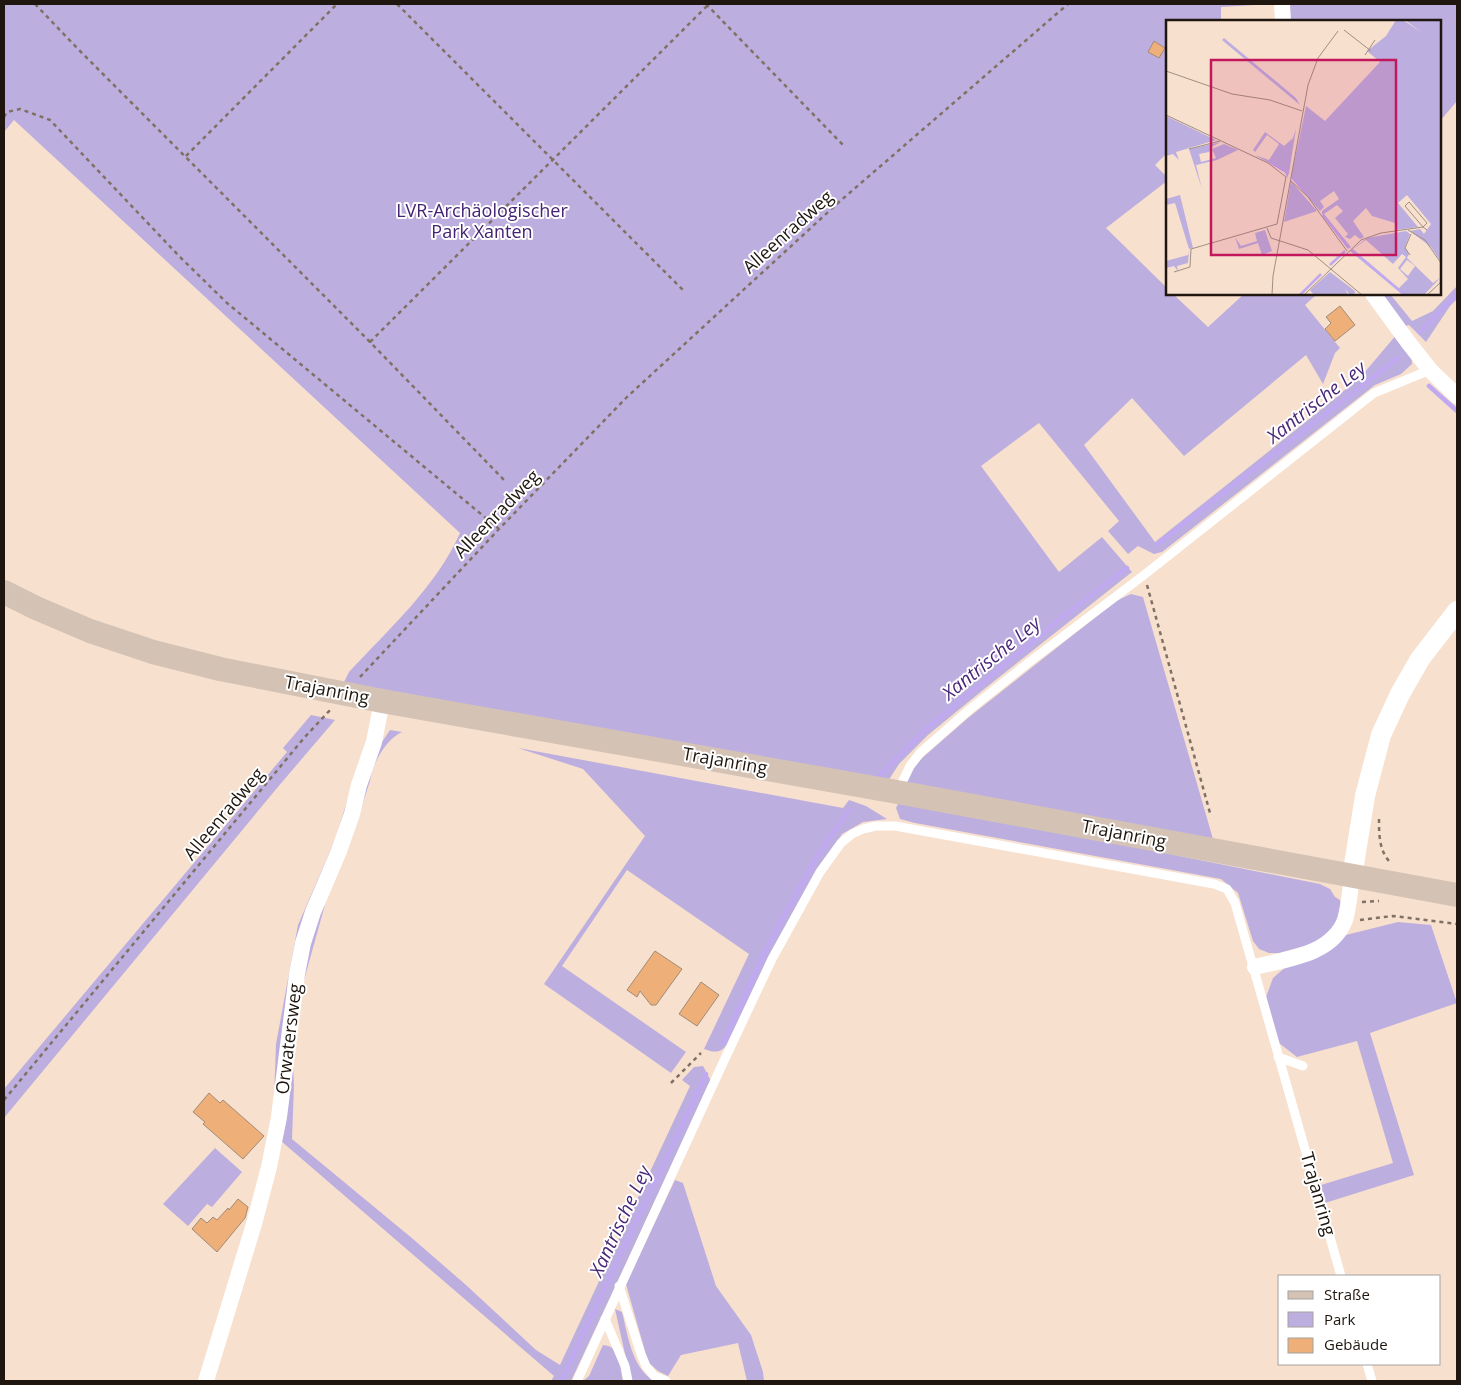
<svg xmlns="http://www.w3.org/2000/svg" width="1461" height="1385" font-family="'Open Sans',sans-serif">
<rect width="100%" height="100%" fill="#f7e0ce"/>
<path fill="#bdaee0" d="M 4,4 L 1273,4 L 1221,7 L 1221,21 L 1167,21 L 1167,153 L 1155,165 L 1167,177 L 1167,181 L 1106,228 L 1167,288 L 1167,294 L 1173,294 L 1208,327 L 1244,294 L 1317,294 L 1305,305 L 1340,348 L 1335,353 L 1323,384 L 1306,355 L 1184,456 L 1132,398 L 1084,445 L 1155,542 L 1338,396 L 1364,373 L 1397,334 L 1411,352 L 1412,364 L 1401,374 L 1375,385 L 1162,552 L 1154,554 L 1138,546 L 1128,554 L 1108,531 L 1119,521 L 1039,423 L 981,466 L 1059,572 L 1102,537 L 1132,572 L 983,690 L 928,735 L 899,764 L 886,784 L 344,682 L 349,672 C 389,629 436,587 460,533 L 14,120 L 4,132 Z
M 1287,4 L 1457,4 L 1457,101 L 1440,121 L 1440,21 L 1288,21 Z
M 1457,286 L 1457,299 L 1450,306 L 1426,342 L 1409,325 L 1405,326 L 1379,294 L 1390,294 L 1412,321 L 1433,311 Z
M 1131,594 L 1143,597 L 1213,839 L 904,788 L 910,773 L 921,759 L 968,718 L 1116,601 Z
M 311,715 L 335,720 L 277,788 L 4,1118 L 4,1089 L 287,752 L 283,748 Z
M 390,730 L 402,732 C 386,739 372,764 370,781 L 349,846 L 328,894 L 304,980 L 292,1047 L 294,1085 L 292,1139 L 413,1239 L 466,1285 L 536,1350 L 560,1365 L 690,1086 L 682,1080 L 694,1067 L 703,1066 L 711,1081 L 571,1381 L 551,1381 L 554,1376 L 281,1141 L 299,976 L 374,754 Z
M 518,748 L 843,808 L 849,800 L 866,806 L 887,819 L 863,822 L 842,834 L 807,887 L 730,1041 C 722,1052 717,1054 704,1049 L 749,954 L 627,870 L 562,966 L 686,1052 L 671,1073 L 544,984 L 645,836 L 583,769 Z
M 357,769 L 355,788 L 303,930 L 273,1127 L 276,1044 L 298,925 L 335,840 Z
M 900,800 L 1320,884 L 1330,889 L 1335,897 L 1340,900 L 1342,910 L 1339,921 L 1316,943 L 1279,953 L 1269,953 L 1259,949 L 1253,941 L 1238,893 L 1221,879 L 915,823 L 900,819 L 896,808 Z
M 1398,922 L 1431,925 L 1457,1003 L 1370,1033 L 1414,1175 L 1325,1203 L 1321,1185 L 1393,1163 L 1357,1041 L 1297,1057 L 1279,1043 L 1266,997 L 1273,978 L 1288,965 L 1346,935 Z
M 215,1148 L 242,1172 L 212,1207 L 207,1204 L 188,1226 L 163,1204 Z
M 675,1180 L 683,1183 L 716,1286 L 751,1335 L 763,1372 L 764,1381 L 747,1381 L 738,1343 L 681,1355 L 668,1376 L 658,1371 L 648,1362 L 626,1284 Z
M 615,1309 L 622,1312 C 628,1336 632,1368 654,1381 L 631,1381 Z
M 603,1345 C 621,1346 620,1367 623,1381 L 583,1381 L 589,1376 Z"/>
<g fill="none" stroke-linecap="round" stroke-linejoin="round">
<path stroke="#c0a9f0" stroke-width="4.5" d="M 1420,332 L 1457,294
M 1429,386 L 1457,411
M 1158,544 L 1398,358
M 879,776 L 926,729 L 1059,620 L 1127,568
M 723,1043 L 769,943 L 817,856 L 849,810
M 561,1381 L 706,1074"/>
</g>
<path fill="#eeaf78" stroke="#a08b7a" d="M 1154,41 L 1165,48 L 1159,58 L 1148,52 Z
M 1340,306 L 1355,325 L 1335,341 L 1325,329 L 1331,323 L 1326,317 Z
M 655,951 L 682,969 L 656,1005 L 651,1005 L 640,991 L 637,997 L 627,990 Z
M 701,982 L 719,995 L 697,1026 L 679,1014 Z
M 209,1093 L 220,1103 L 223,1100 L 264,1136 L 243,1159 L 203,1124 L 205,1122 L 193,1112 Z
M 238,1199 L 248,1207 L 245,1218 L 217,1252 L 192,1229 L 201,1218 L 207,1223 L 213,1217 L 217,1220 L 228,1208 L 229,1210 Z"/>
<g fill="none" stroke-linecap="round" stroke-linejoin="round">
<path stroke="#807165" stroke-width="2.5" stroke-dasharray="4 4" stroke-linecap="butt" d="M 35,4 L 78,49 L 370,342 L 504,480
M 397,4 L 685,292
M 706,4 L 845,147
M 4,117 L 7,112 L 20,109 L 50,120 L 179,256 L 227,303 L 499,529
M 186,156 L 337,4
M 370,342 L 709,4
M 1147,585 L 1210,813
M 360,677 L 499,529 L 627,397 L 839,202 L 1068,4
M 1379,819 C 1379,834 1379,852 1391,863
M 1362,902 L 1379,901
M 1360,920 L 1393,916 L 1457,924
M 671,1083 L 701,1053
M 4,1100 L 304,738 L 331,709"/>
<path stroke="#fff" stroke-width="9" d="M 898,791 L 910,766 L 920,753 L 969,710 L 1028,663 L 1144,575 L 1374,393 L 1430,370
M 1278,1057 L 1303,1066
M 619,1286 L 641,1354 L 646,1366 L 654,1376 L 666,1381
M 605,1319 L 625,1366 L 628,1381
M 1367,1364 L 1372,1381
M 577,1381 L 722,1065 L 772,959 L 820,872 L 841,843 L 852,834 L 863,829 L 876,826 L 895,826 L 1214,884 L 1227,889 L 1235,903 L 1341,1276"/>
<path stroke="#fff" stroke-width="16" d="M 1282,4 L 1283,21
M 1373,294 L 1408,342 L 1430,370 L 1457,396
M 1255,967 C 1286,959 1332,955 1345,920 C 1349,906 1350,891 1352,877
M 206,1381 L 254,1224 L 269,1167 L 279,1117 L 297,974 L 303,943 L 313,912 L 339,851 L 352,814 L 359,785 L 374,742 L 382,701"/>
<path stroke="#fff" stroke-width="20" d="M 1352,877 L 1365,796 L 1381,735 L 1400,694 L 1420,659 L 1457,611"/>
<path stroke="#d4c3b5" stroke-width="24" d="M 4,592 L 36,608 L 90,631 L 153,652 L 220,669 L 382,701 L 897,792 L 1457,895"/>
</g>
<g text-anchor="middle" stroke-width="4" stroke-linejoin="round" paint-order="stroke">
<g font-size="18" fill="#452273" stroke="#fff">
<text x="482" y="217">LVR-Archäologischer<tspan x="482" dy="21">Park Xanten</tspan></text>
</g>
<g font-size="18" fill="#1e160f" stroke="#fff">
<text transform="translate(788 232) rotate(-42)" y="6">Alleenradweg</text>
<text transform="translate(497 514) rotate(-46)" y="6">Alleenradweg</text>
<text transform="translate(327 690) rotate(11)" y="6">Trajanring</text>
<text transform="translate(725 761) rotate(10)" y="6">Trajanring</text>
<text transform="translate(224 814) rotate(-50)" y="6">Alleenradweg</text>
<text transform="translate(1124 834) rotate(11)" y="6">Trajanring</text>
<text transform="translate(289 1039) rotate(-83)" y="6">Orwatersweg</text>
<text transform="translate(1318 1194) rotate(74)" y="6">Trajanring</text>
</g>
<g font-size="19" font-style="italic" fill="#492778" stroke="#fff">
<text transform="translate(1316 402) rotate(-38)" y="7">Xantrische Ley</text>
<text transform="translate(991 658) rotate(-39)" y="7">Xantrische Ley</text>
<text transform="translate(620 1221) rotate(-65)" y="7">Xantrische Ley</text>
</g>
</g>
<g transform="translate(1166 20)">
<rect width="275" height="275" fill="#f7e0ce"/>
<path d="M 230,0 L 237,0 L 255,12 L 239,0 L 275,0 L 275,242 L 265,227 L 244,211 L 254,209 L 258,214 L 265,204 L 241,175 L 232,183 L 252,207 L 230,210 L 229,203 L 206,196 L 200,188 L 187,201 L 198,217 L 194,219 L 189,215 L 184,219 L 179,217 L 182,214 L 169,198 L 177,191 L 171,185 L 158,194 L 185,227 L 182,229 L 156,194 L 156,191 L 173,179 L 168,171 L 154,181 L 158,187 L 154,191 L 125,158 L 140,86 L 159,101 L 214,42 L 201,31 L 220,16 ZM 58,18 L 130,78 L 134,85 L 56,20 ZM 0,96 L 50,120 L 10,132 L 13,140 L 7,134 L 0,136 ZM 130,109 L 123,153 L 121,158 L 119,152 L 89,135 L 103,140 L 113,124 L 101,115 L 89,132 L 87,130 L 99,112 L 118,126 L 127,118 ZM 55,122 L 47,126 L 43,132 L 33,134 L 35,142 L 50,138 L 46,129 L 58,124 L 72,130 L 51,140 L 30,145 L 36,169 L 23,129 ZM 125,161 L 151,191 L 118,202 ZM 14,175 L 27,228 L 23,229 L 9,183 L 0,185 L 0,179 ZM 99,210 L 106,231 L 96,235 L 92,223 L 73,229 L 69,217 L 75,226 L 91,221 L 89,213 ZM 240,211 L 244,214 L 239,227 L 243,234 L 241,238 L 267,263 L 275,257 L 258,275 L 237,275 L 184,231 L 201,218 ZM 200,220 L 227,244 L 236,234 L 240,237 L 232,248 L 242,259 L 232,269 L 189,232 L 187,229 ZM 241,240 L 249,246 L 242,256 L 234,249 ZM 23,231 L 22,243 L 11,246 L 12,251 L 8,246 L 0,248 L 0,241 L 22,235 ZM 164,252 L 189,271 L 189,273 L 184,275 L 179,269 L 182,275 L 148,275 L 144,270 Z" fill="#bdaee0" fill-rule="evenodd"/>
<path fill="none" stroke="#c0a9f0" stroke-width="2.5" d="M 105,143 L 122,153M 127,158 L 140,172M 157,195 L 182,227M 186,230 L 239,275M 164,245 L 179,231M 134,275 L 155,254"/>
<path fill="none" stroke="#a08f82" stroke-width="1" d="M 178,10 L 205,31M 199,35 L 209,20M 0,51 L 66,74 L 104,80 L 136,91M 0,95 L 102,143 L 120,157 L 111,204 L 25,229 L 24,247 L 8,252M 23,129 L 54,121M 124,160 L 142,177 L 181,231M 101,208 L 105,218 L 142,230 L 196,275M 242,210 L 259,220 L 275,243M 244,235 L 239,228 L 245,214M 106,275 L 107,256 L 142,65 L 152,38 L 172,11M 138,275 L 195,220 L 215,213 L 257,207 L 239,186 L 243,182 L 261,203 L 257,207 L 261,210M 261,275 L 275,262"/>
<path fill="#c2185b" fill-opacity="0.15" stroke="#c2185b" stroke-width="2.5" d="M 45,40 L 230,40 L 230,235 L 45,235 Z"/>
<rect width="275" height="275" fill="none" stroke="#1e160f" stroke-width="2.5"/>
</g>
<rect width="1461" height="1385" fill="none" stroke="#1e160f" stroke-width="10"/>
<rect x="1278" y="1275" width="162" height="90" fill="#ffffff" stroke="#a5a29f"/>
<rect x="1288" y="1291" width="25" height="8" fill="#d4c3b5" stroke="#a5a29f"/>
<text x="1324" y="1300" font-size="15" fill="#1e160f">Straße</text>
<rect x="1288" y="1312" width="25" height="15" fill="#bdaee0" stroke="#a5a29f"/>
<text x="1324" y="1325" font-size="15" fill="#1e160f">Park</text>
<rect x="1288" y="1338" width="25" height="15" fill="#eeaf78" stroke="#a5a29f"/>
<text x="1324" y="1350" font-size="15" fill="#1e160f">Gebäude</text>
</svg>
